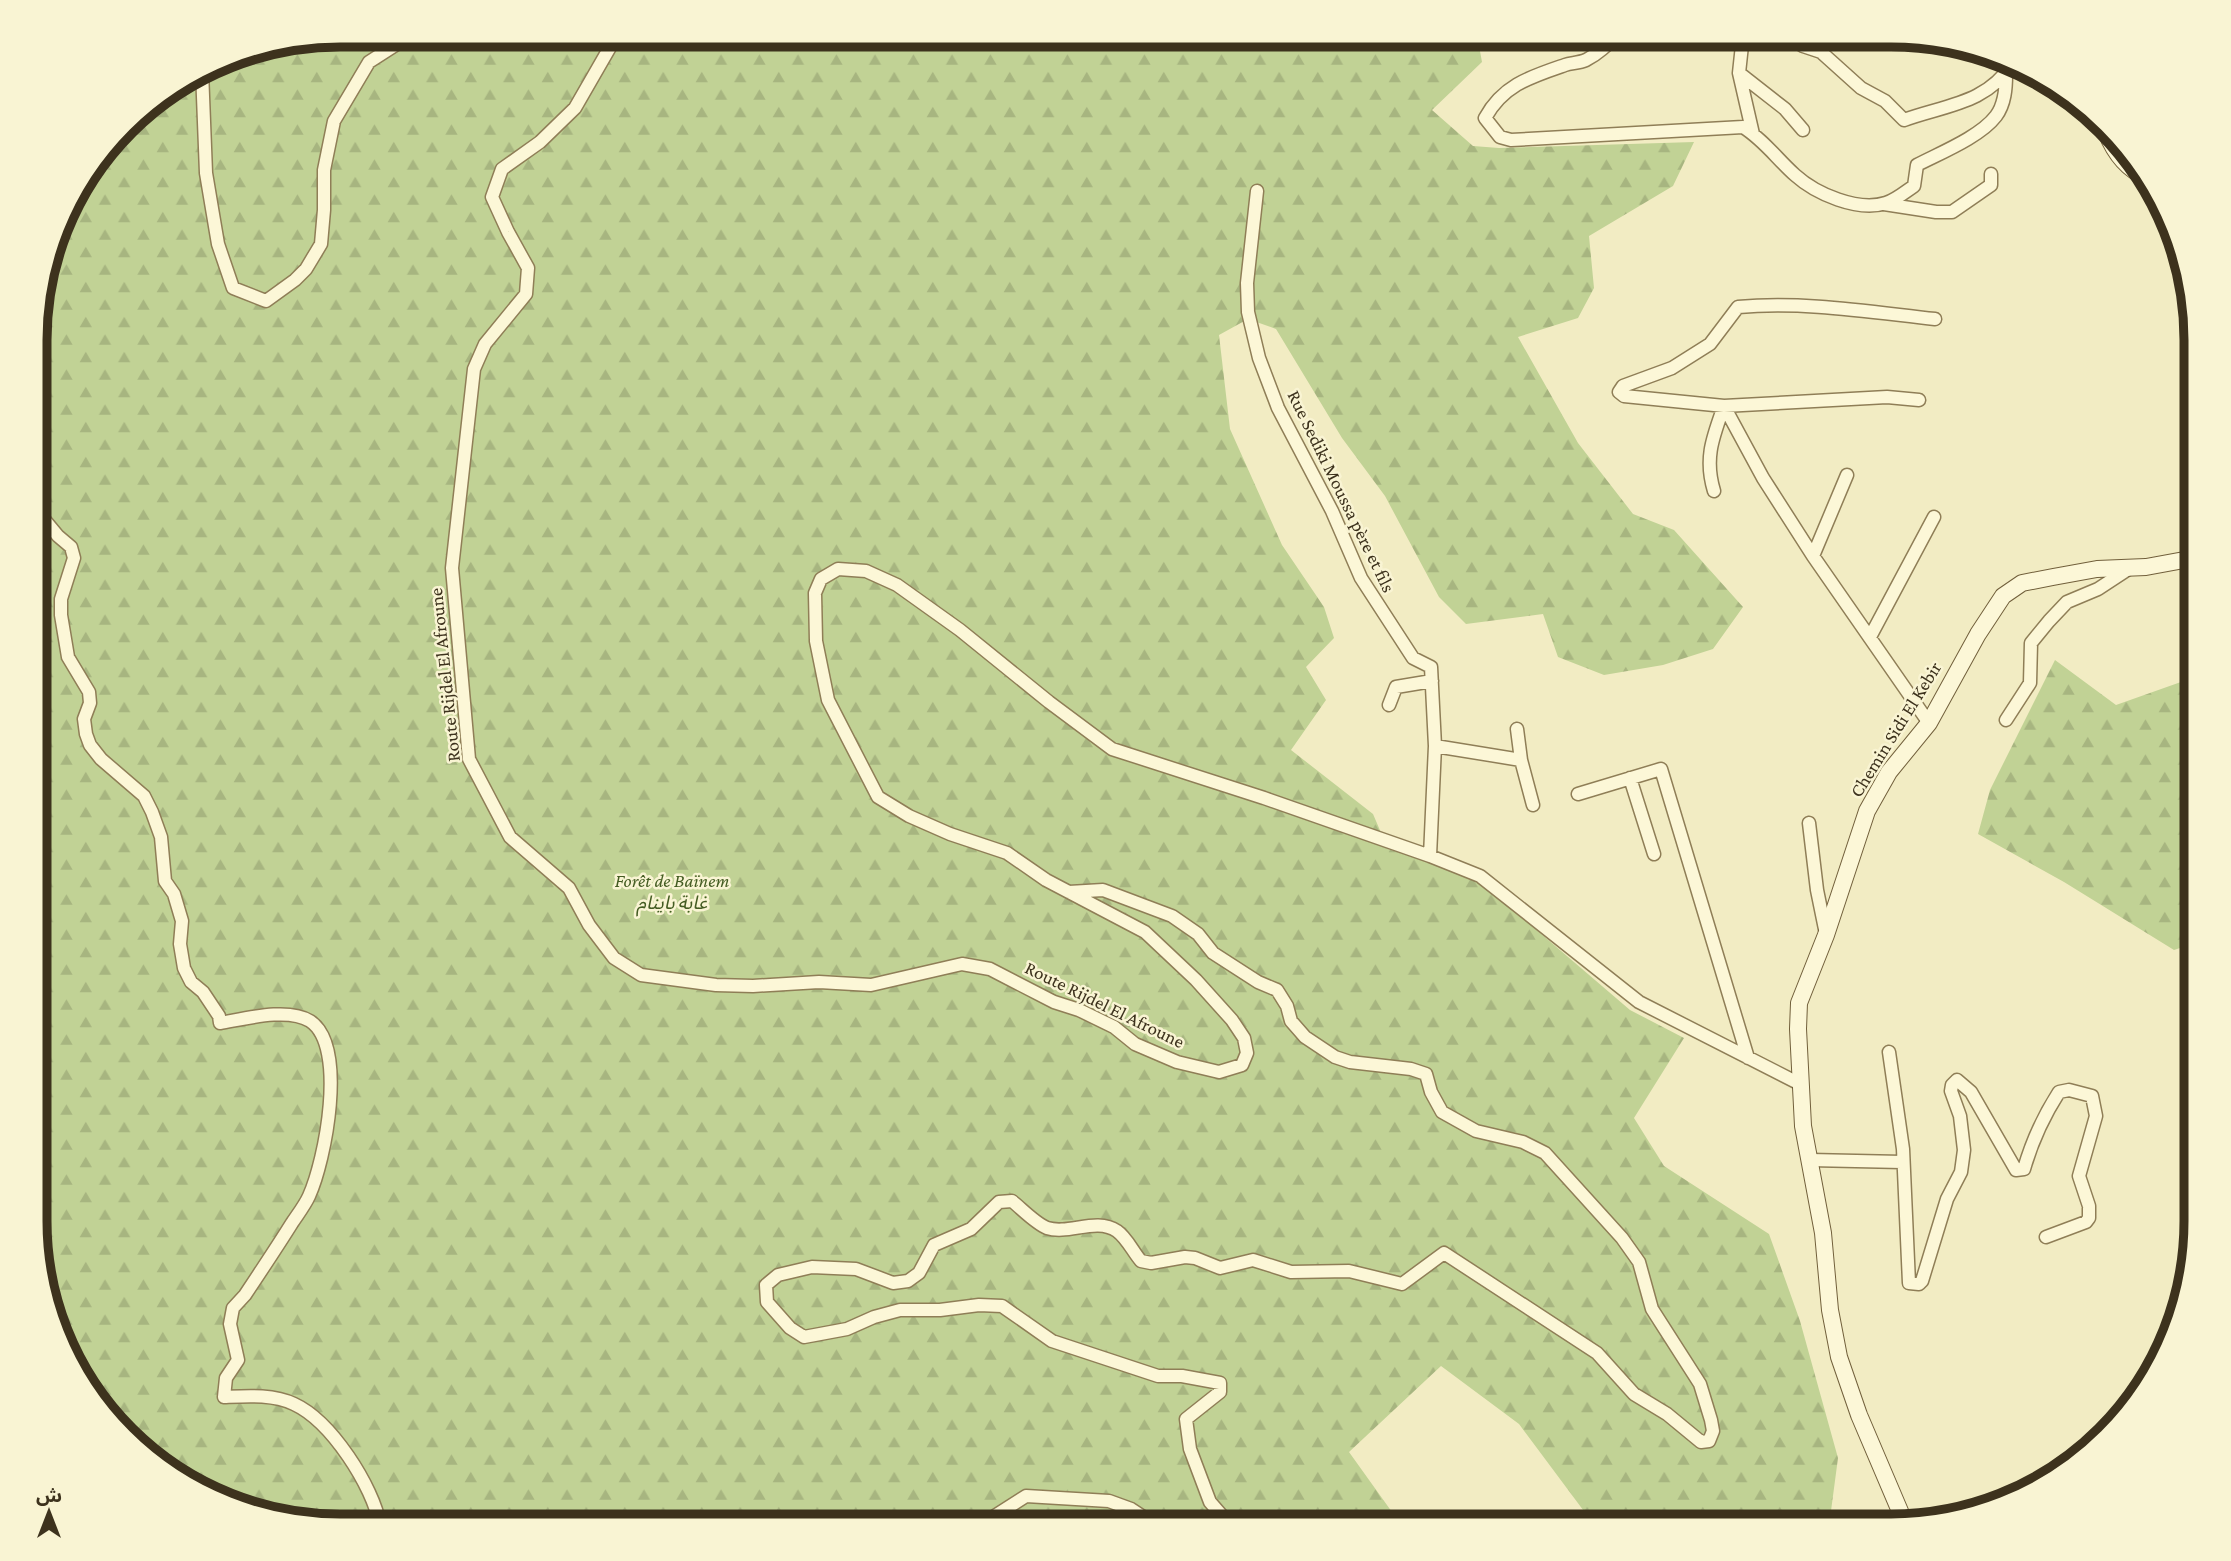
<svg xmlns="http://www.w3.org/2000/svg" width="2231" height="1561" font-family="'Crimson Pro','Noto Sans Arabic',serif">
<defs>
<pattern id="forest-firs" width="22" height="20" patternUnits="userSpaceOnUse" patternTransform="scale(1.75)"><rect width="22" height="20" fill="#c1d295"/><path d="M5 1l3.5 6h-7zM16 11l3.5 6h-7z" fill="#a7b580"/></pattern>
</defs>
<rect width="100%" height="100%" fill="#f2ecc3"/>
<path fill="url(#forest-firs)" d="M 341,35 L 1477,35 L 1482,62 L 1432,110 L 1473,146 L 1499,148 L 1694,142 L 1673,186 L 1589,236 L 1594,288 L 1578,318 L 1518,337 L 1578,443 L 1633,514 L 1674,530 L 1743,607 L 1713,649 L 1663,665 L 1604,675 L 1558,657 L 1543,614 L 1466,624 L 1439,597 L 1385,496 L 1342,438 L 1276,329 L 1248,319 L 1219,335 L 1230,429 L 1282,545 L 1324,607 L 1334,638 L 1306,667 L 1326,700 L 1291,750 L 1373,814 L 1388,849 L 1476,878 L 1630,1010 L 1684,1038 L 1634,1118 L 1664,1166 L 1769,1234 L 1800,1321 L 1838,1458 L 1829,1526 L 1595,1526 L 1519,1424 L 1441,1366 L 1349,1452 L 1402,1526 L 321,1525 L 242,1510 L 155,1463 L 76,1374 L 38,1260 L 38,301 L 67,205 L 139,111 L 224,58 Z
M 2055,660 L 2116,705 L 2195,677 L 2195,943 L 2174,950 L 2064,882 L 1978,834 L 1990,790 Z"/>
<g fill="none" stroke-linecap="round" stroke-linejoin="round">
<defs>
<path id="street" d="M 617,35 L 575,108 L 540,142 L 502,169 L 492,197 L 508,232 L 528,268 L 526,294 L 485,344 L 474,369 L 452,568 L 469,759 L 510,837 L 569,888 L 589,925 L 614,958 L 641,975 L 716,985 L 753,986 L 819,982 L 871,985 L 962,964 L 990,969 L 1054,1002 L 1079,1010 L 1114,1027 L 1135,1044 L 1177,1062 L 1219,1072 L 1242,1065 L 1247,1053 L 1244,1038 L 1232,1020 L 1196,980 L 1145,932 L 1046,880 L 1007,853 L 950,834 L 909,816 L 878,797 L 828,700 L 816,641 L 815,593 L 821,579 L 838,569 L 866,571 L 897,585 L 960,630 L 1049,702 L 1112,749 L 1264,798 L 1430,856
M 1616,36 C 1607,45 1598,54 1586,60 C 1579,63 1571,63 1565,65 C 1530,77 1503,85 1485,118 L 1500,137 L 1511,140 L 1743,127 C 1764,140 1777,159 1795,175 C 1816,194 1858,212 1886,203 C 1896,200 1905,192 1914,186 L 1917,165 C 1940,153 1980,137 1996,116 C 2005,104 2006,88 2006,74
M 1743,36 L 1739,73 L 1753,134
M 1788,36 L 1803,46 L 1821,52
M 1809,36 L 1821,52 L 1861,88 L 1885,101 L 1904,120 C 1945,105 1986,104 2012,64
M 202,71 L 206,173 L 218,244 L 233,288 L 266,301 L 295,280 L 306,269 L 321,244 L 324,210 L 324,170 L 334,121 L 369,62 L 411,35
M 1739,73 L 1785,109 L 1803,130
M 1257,191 L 1247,283 L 1248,312 L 1259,358 L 1278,408 L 1332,511 L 1361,578 L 1413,658 L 1431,667 L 1435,746 L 1430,856 L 1480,876 L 1639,1002 L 1800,1084
M 1884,204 L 1936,212 L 1952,212 L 1991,185 L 1991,174
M 1919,400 L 1887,397 L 1724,406 L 1624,396 L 1619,392 L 1623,386 L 1672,368 L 1710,344 L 1738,307 C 1803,301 1870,312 1935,319
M 1724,406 L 1763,478 L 1813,556 L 1929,723
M 1714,491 C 1704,458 1713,437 1724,406
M 38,512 L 58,536 L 71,547 L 74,558 L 61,599 L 61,615 L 68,657 L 89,692 L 90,703 L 84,719 L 86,734 L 90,745 L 101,759 L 144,796 L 152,812 L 161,837 L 165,881 L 174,894 L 182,921 L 180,944 L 184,968 L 191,982 L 203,992 L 219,1016 L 220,1023 C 244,1019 288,1007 310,1021 C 348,1046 325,1161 309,1196 C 305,1205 298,1214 292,1223 C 277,1247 261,1271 245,1295 L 233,1308 L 230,1324 L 238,1360 L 226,1378 L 224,1397 C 247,1396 273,1394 294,1404 C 331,1421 373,1486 380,1525
M 1813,556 L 1847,475
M 1870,637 L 1934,517
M 1389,705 L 1396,687 L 1432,681
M 2006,720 L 2030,683 L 2031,643 L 2049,621 L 2067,602 L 2098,589 L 2130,568
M 1517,729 L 1521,760 L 1533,805
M 1435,746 L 1521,760
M 1630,778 L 1654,854
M 1578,794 L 1661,769 L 1748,1058
M 1809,823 L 1817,890 L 1826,934
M 1069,892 L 1103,890 L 1172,916 L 1198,934 L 1213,953 L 1258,982 L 1277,990 L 1287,1006 L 1291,1021 L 1305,1037 L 1335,1057 L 1350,1062 L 1411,1069 L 1426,1074 L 1431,1092 L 1442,1112 L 1476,1131 L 1523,1142 L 1545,1153 L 1622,1238 L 1639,1262 L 1652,1309 L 1700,1384 L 1711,1420 L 1713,1431 L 1709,1441 L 1701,1442 L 1667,1414 L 1634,1394 L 1597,1353 L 1444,1253 L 1402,1284 L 1349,1271 L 1291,1272 L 1253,1260 L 1220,1268 L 1195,1258 L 1185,1257 L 1151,1263 L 1141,1261 C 1133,1252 1127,1238 1117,1231 C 1096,1217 1069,1235 1047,1228 C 1035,1223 1022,1209 1012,1201 L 999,1202 L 971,1229 L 934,1245 L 919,1273 L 908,1281 L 893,1283 L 856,1269 L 812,1267 L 778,1275 L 766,1285 L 767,1302 L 790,1328 L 804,1337 L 847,1329 L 874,1317 L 900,1310 L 940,1310 L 979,1305 L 1002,1306 L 1052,1341 L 1158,1376 L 1182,1376 L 1220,1383 L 1220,1392 L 1186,1419 L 1190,1449 L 1210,1502 L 1231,1526
M 1889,1052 L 1903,1149 L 1909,1283 L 1919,1284 L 1922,1281 L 1947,1199 L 1961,1172 L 1964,1150 L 1960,1116 L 1951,1091 L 1952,1085 L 1957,1080 L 1971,1092 L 2016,1170 L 2024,1169 C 2032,1141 2043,1117 2059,1092 L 2069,1090 L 2092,1096 L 2096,1116 L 2079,1176 L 2089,1206 L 2089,1218 L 2086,1222 L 2046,1237
M 1810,1160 L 1902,1162
M 979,1526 L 1026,1496 L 1109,1501 L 1131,1509 L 1157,1526"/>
<path id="secondary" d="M 2106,132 C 2114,152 2126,169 2146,177
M 1905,1523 L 1859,1415 L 1839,1357 L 1830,1310 L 1823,1233 L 1803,1126 L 1798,1029 L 1799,1003 L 1826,935 L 1867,811 L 1889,772 L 1929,723 L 1978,634 L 2003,596 L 2022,583 L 2053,577 L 2097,569 L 2146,567 L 2195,558"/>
</defs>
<use href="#street" stroke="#8f7e57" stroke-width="15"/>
<use href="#secondary" stroke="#715f3b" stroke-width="18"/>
<use href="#street" stroke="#fcf7d7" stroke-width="12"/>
<use href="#secondary" stroke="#fcf7d7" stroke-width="16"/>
</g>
<g text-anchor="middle" stroke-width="5" stroke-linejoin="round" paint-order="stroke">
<g font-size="19" fill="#3d321d" stroke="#f9f4d3">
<text transform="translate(1342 491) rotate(64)" y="7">Rue Sediki Moussa père et fils</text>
<text transform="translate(444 675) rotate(-96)" y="7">Route Rijdel El Afroune</text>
<text transform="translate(1895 729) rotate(-58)" y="7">Chemin Sidi El Kebir</text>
<text transform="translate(1105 1004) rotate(26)" y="7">Route Rijdel El Afroune</text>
</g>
<g font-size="19" font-style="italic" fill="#445c22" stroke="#f9f4d3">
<text x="672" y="887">Forêt de Baïnem<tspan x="672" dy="22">غابة باينام</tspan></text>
</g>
</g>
<path d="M0 0H2231V1561H0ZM340 47H1891A293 293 0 0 1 2184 340V1221A293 293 0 0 1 1891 1514H340A293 293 0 0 1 47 1221V340A293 293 0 0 1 340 47Z" fill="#f9f4d3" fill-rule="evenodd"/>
<path fill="none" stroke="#3d321d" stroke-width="9" d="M340 47H1891A293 293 0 0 1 2184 340V1221A293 293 0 0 1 1891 1514H340A293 293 0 0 1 47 1221V340A293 293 0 0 1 340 47Z"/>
<g transform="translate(49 1512)" stroke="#f9f4d3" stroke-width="5" paint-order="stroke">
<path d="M0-5L12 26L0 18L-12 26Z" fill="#3d321d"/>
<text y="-10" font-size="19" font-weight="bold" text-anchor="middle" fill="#3d321d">ش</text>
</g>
</svg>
